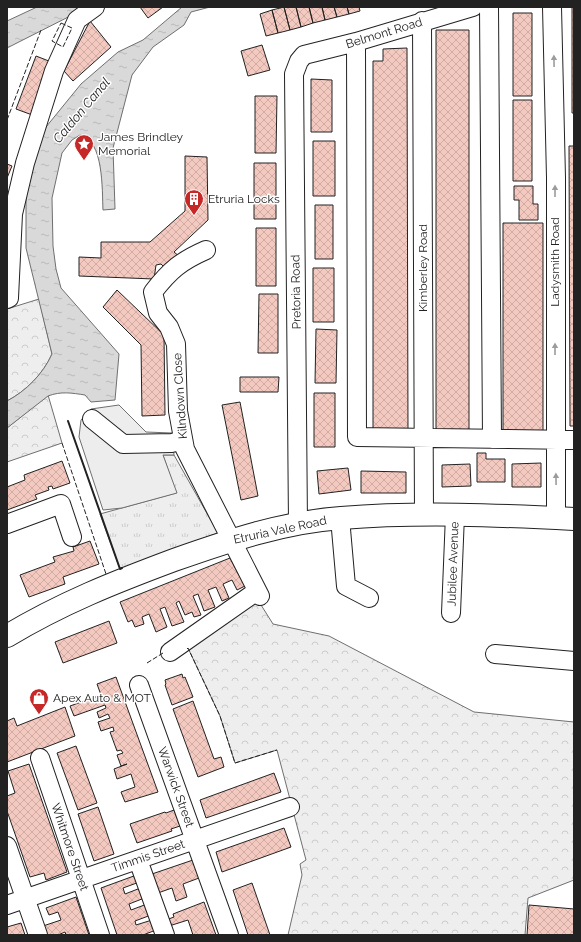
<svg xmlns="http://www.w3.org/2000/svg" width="581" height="942" font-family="Raleway,sans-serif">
<defs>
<pattern id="grass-tufts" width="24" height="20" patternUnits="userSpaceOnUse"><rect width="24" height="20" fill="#eee"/><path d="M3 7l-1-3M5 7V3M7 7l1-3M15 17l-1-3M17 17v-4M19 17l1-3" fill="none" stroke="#ccc"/></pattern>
<pattern id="park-crowns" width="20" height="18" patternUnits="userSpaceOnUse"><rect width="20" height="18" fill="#eee"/><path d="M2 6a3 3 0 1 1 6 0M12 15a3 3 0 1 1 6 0" fill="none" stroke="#ccc"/></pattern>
<pattern id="water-ripples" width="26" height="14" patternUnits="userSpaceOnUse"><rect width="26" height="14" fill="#d9d9d9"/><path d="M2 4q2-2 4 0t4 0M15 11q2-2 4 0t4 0" fill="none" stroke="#bababa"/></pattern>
<pattern id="building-cross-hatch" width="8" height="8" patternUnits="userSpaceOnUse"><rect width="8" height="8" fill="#f3c9c0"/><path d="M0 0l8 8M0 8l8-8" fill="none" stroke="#d0aca5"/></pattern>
</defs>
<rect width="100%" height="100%" fill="#fff"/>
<path fill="url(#grass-tufts)" stroke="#6f6f6f" d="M 163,455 L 174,455 L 218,533 L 120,569 L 100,514 L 176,493 Z"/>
<path fill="url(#park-crowns)" stroke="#6f6f6f" d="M 39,299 L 52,354 C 43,374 26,391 7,401 L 7,309 Z
M 48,395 L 62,443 L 7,462 L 7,428 Z
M 256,597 L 273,624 L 329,636 L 474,712 L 574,722 L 574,880 L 528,898 L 525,935 L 288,935 L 302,875 L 300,864 L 306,860 L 277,750 L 235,763 L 220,716 L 188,648 Z"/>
<path fill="#ededed" stroke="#6f6f6f" d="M 119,405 L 146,432 L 172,433 L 174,455 L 163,455 L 177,493 L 122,508 L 103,510 L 79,437 L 81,420 L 91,409 Z"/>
<path fill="url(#water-ripples)" stroke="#6f6f6f" d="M 37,7 L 88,7 L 7,48 L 7,21 Z
M 182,7 L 210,7 L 191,12 L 184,25 L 153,47 L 132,75 L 113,148 L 115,209 L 103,210 C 102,190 104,140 80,135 L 72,140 L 62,153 L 52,198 L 53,246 L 56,269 L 61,288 L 119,354 L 115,400 L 91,402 L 85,395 C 72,393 61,391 48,396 L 7,428 L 7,401 C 26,391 43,374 52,354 L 26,248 L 26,195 L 30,166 L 46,127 L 81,84 L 118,52 L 143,40 Z"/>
<path fill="url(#building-cross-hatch)" stroke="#222" d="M 140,7 L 163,7 L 148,18 Z
M 284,7 L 296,7 L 301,27 L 290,30 Z
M 284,7 L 290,30 L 278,33 L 272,10 Z
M 296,7 L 309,7 L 313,23 L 301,27 Z
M 309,7 L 322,7 L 325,20 L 313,23 Z
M 322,7 L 334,7 L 337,17 L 325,20 Z
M 334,7 L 347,7 L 349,14 L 337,17 Z
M 347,7 L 359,7 L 360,11 L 349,14 Z
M 572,7 L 574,7 L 574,113 L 572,113 Z
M 272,10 L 278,33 L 266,36 L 260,14 Z
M 513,13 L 532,13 L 532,96 L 513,96 Z
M 90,21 L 111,47 L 73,81 L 64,71 Z
M 436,30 L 469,30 L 469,431 L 436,431 Z
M 262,45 L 270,70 L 248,76 L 241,51 Z
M 407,48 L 408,435 L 373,435 L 373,61 L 383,61 L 383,49 Z
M 36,56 L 54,63 L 35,116 L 16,109 Z
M 311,79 L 332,80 L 332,132 L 311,132 Z
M 255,96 L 277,96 L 276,153 L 255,153 Z
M 513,100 L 532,100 L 532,181 L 513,181 Z
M 313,141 L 335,141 L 335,196 L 313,196 Z
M 569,146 L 574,146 L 574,426 L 570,426 Z
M 185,156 L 207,157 L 208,220 L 174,252 L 180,257 L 166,269 L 161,264 L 156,265 L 154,279 L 79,276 L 79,257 L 101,258 L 101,242 L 150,242 L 185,211 Z
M 254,163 L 276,163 L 276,219 L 254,219 Z
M 7,164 L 12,166 L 7,178 Z
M 514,186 L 533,186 L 533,204 L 538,204 L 538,220 L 519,220 L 519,200 L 514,200 Z
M 315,205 L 333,205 L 333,259 L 315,259 Z
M 503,223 L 543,223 L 543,432 L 503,432 Z
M 256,228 L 276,228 L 276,286 L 256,286 Z
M 313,268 L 334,268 L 334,322 L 313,322 Z
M 117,290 L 164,335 L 165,415 L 142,416 L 141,345 L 103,307 Z
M 259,294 L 278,294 L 278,353 L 258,353 Z
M 316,329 L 337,330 L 336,383 L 315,383 Z
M 240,377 L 279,377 L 278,392 L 240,392 Z
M 314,393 L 335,393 L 335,447 L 314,447 Z
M 240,402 L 258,496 L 241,500 L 222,405 Z
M 477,453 L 486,453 L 486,459 L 505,459 L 505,482 L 477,482 Z
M 62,461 L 70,483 L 53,489 L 52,486 L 48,487 L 49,490 L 35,495 L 37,499 L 7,510 L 7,487 L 25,480 L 24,475 Z
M 541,463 L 541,487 L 512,487 L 512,464 Z
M 470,464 L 471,486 L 442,487 L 442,465 Z
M 348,468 L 351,490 L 319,494 L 317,471 Z
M 361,471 L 406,472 L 406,493 L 361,493 Z
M 90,541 L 99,564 L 63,577 L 65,584 L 29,597 L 20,575 L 55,562 L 53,557 L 74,551 L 73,547 Z
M 230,558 L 245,586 L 237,590 L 232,580 L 223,584 L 229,598 L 222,601 L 216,587 L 208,590 L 215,607 L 204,611 L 198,594 L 193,596 L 201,615 L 194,617 L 192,612 L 185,615 L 179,601 L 176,603 L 184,622 L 172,626 L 165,607 L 160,609 L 167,627 L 156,632 L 149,614 L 142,617 L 144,624 L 135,627 L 132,620 L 128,622 L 120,602 Z
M 109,621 L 117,643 L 63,663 L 55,642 Z
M 182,674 L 183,678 L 185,677 L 193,697 L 172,705 L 165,685 L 166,684 L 165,680 Z
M 116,677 L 158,792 L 125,802 L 121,792 L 135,787 L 131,774 L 117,779 L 114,769 L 127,764 L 121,766 L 117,755 L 123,753 L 121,750 L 117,751 L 110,732 L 114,731 L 113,727 L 101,731 L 98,722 L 110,718 L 108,714 L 99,718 L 97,712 L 106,708 L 105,705 L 74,716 L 70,706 L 101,695 L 97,684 Z
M 193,701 L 214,759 L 221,757 L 224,767 L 198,777 L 173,709 Z
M 65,707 L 75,736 L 7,762 L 7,721 L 14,718 L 17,726 Z
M 76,746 L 97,803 L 78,810 L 57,753 Z
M 29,764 L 67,872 L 46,880 L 44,873 L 30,877 L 7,811 L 7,796 L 15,793 L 8,771 Z
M 274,773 L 281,792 L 206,818 L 200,800 Z
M 98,807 L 114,854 L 94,861 L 78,814 Z
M 174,810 L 180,826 L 171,829 L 172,831 L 137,843 L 130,824 L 165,812 L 166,813 Z
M 284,828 L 291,847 L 222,872 L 216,852 Z
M 193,860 L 199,878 L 183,884 L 187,897 L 176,901 L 172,888 L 155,894 L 149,875 Z
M 142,873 L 145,880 L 123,888 L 125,894 L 143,887 L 147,897 L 129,904 L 131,910 L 147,904 L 151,915 L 135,921 L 136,925 L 152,920 L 156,930 L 143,935 L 117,935 L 101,888 Z
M 252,883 L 270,935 L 248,935 L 233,890 Z
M 76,897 L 89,935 L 66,935 L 65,932 L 58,935 L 42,935 L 40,927 L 61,920 L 58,912 L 49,915 L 46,908 Z
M 204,902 L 216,935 L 193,935 L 188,920 L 169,926 L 166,920 L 174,917 L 173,914 Z
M 529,905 L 574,909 L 574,935 L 527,935 Z
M 21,923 L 25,935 L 7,935 L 7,927 Z"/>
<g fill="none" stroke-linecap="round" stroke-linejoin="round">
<defs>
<path id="minor" d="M 489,7 L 492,439
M 552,7 L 556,178 L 556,518
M 422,21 L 424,515
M 356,42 L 357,437 L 574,440
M 206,250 C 181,261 170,270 153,292 L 158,313 L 169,327 L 176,344 L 178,411 L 185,449 L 260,596
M 7,299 L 9,298 L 13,214 L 25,163 L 54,71 L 77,20 L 95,7
M 92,419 L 123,444 L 172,443 L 182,440
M 340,518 L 346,586 L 369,598
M 7,524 L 61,504 L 72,537
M 298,524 L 294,74 L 299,61 L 304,55 L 356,42 L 473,7
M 451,613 L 455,515
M 170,652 L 257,591
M 495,654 L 574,661
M 139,685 L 229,935
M 40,758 L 100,935
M 7,846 L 38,935
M 138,860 L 165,935
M 7,905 L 290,807"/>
<path id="major" d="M 7,636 C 62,603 115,582 174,560 C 228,541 284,522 341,518 C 418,512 497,515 574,519"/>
</defs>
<use href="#minor" stroke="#222" stroke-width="20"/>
<use href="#major" stroke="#222" stroke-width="24"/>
<use href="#minor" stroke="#fff" stroke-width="18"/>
<use href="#major" stroke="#fff" stroke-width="22"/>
<path stroke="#222" stroke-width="1" stroke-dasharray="5 2" stroke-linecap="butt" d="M 61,23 L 72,28 L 63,47 L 52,41 Z
M 7,120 L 41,30
M 62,443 L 106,574
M 187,649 L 188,648 L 220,716 L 235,763 L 277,750
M 147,663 L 163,653"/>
<path stroke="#222" stroke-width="2" d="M 68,421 L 120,569 L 122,568"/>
</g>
<defs><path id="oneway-solid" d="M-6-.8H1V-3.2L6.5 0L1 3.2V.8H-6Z"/></defs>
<g fill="#9c9c9c">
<use href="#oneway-solid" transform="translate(554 61) rotate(-91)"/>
<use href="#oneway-solid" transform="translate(555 191) rotate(-90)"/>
<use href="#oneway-solid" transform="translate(555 349) rotate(-90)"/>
<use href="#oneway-solid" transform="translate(556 479) rotate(-91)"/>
</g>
<defs>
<symbol id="sight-pin" viewBox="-11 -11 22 30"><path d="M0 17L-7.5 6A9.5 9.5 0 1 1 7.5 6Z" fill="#c62828" stroke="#fff"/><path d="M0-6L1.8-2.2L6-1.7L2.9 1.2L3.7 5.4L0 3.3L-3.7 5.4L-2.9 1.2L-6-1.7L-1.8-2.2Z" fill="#fff"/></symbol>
<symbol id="building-pin" viewBox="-11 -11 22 30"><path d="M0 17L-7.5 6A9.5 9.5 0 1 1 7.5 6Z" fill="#c62828" stroke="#fff"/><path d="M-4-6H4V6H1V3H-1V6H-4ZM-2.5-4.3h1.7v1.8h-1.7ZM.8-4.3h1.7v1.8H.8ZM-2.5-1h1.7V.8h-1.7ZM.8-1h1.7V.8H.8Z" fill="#fff"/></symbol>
<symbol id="shop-pin" viewBox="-11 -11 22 30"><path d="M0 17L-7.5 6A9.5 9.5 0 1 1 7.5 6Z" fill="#c62828" stroke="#fff"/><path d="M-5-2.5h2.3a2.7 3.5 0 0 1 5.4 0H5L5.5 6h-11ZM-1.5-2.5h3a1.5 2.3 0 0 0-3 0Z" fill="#fff"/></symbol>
</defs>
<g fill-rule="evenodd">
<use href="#sight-pin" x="73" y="133" width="22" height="30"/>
<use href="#building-pin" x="183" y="188" width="22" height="30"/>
<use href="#shop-pin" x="28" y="687" width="22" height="30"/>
</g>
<g text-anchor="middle" stroke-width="3" stroke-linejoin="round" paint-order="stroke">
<g font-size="12" fill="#222" stroke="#fff">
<text transform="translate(384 33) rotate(-17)" y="4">Belmont Road</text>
<text transform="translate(555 262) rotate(-90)" y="4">Ladysmith Road</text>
<text transform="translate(423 268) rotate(-90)" y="4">Kimberley Road</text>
<text transform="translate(296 292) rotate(-91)" y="4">Pretoria Road</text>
<text transform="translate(180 396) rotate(-94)" y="4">Kilndown Close</text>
<text transform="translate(280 530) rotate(-12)" y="4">Etruria Vale Road</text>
<text transform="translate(453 564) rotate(-88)" y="4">Jubilee Avenue</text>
<text transform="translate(176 787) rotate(70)" y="4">Warwick Street</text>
<text transform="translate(70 847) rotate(71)" y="4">Whitmore Street</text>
<text transform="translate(148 856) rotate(-19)" y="4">Timmis Street</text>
</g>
<g font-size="12" fill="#222" stroke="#fff" text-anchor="start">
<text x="98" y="141">James Brindley<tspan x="98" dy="14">Memorial</tspan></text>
<text x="208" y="203">Etruria Locks</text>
<text x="53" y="702">Apex Auto &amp; MOT</text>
</g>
<g font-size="13" font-style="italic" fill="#222" stroke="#fff">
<text transform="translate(81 110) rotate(-50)" y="5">Caldon Canal</text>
</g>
</g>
<rect width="581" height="942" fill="none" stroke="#222222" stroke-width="16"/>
</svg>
